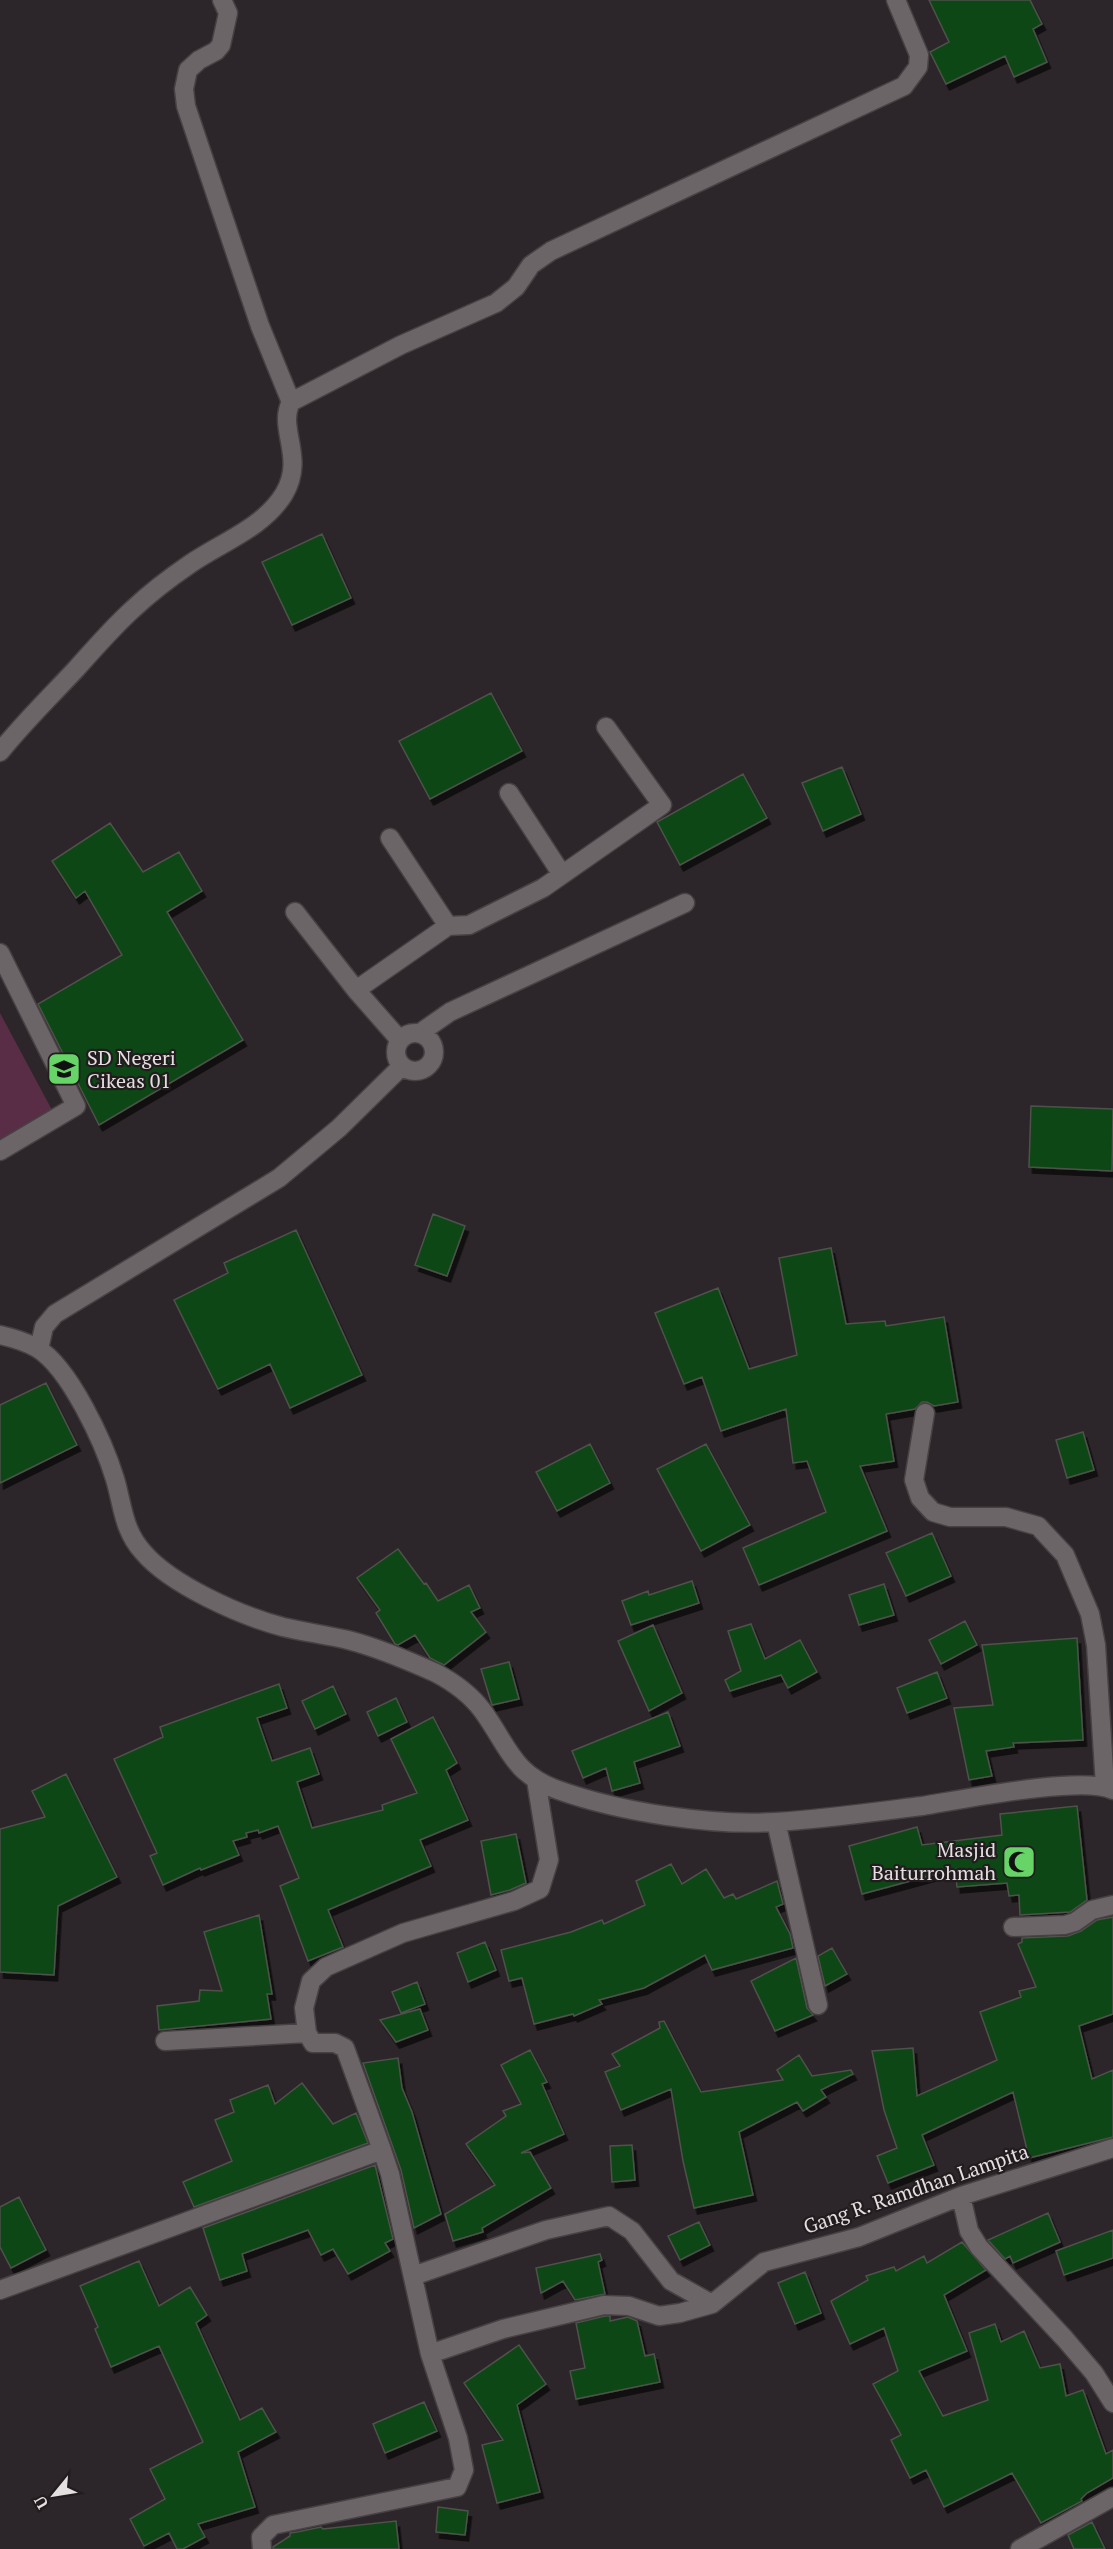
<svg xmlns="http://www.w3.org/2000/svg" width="1113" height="2549" font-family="'PT Serif',serif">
<defs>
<filter id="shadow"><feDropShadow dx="3.5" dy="6" stdDeviation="0" flood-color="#0009"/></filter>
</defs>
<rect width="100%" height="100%" fill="#2c2529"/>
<path fill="#5a2d47" d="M 0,1013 L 52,1110 L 0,1140 Z"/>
<path fill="#104612" stroke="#4d524c" stroke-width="1.5" filter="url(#shadow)" d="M 929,0 L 1030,0 L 1042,24 L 1033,29 L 1047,62 L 1014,77 L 1005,56 L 946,84 L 930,52 L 949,42 Z
M 322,534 L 351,598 L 292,625 L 262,562 Z
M 491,693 L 522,751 L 430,799 L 399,741 Z
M 842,767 L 861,814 L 823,831 L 802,783 Z
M 743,774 L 767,818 L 680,865 L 657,822 Z
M 110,823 L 143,872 L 179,852 L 202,891 L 167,912 L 243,1040 L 99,1125 L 38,1004 L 122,955 L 85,891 L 76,898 L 52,861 Z
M 1031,1106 L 1113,1109 L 1112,1171 L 1029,1167 Z
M 433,1214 L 465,1226 L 447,1276 L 415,1265 Z
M 296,1230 L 362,1375 L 290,1408 L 270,1364 L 218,1389 L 174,1300 L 228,1273 L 224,1263 Z
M 831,1248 L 846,1324 L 885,1321 L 886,1326 L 944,1317 L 958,1402 L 934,1406 L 927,1402 L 922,1402 L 915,1409 L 886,1414 L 894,1461 L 860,1466 L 887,1531 L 759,1585 L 743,1548 L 826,1512 L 807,1461 L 793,1463 L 786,1409 L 721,1431 L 702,1377 L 684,1384 L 655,1313 L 718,1288 L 749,1369 L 797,1355 L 779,1258 Z
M 46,1383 L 77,1445 L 0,1483 L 0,1405 Z
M 1083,1432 L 1094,1470 L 1067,1478 L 1056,1440 Z
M 590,1444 L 610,1483 L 557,1511 L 536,1472 Z
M 706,1444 L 750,1525 L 701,1551 L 657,1469 Z
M 932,1533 L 951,1576 L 906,1596 L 886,1553 Z
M 398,1549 L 424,1584 L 426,1583 L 438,1601 L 469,1585 L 480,1608 L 471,1612 L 486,1632 L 444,1665 L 430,1658 L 415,1635 L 398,1645 L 395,1644 L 376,1613 L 380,1610 L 357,1578 Z
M 692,1581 L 699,1603 L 631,1625 L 622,1601 L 648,1591 L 649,1595 Z
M 884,1584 L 894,1615 L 859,1625 L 849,1595 Z
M 965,1621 L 977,1645 L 941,1664 L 929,1640 Z
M 751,1624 L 765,1659 L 800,1640 L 817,1672 L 788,1688 L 781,1675 L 730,1691 L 725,1680 L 741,1671 L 728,1631 Z
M 653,1625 L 682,1693 L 649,1711 L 618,1641 Z
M 1077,1638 L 1083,1740 L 1013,1743 L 1014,1747 L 986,1751 L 992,1776 L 969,1780 L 954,1708 L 993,1705 L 982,1645 Z
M 509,1662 L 519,1699 L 492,1705 L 481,1669 Z
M 937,1672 L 947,1698 L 907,1713 L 897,1688 Z
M 279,1684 L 287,1708 L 257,1718 L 272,1761 L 310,1748 L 319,1774 L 297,1782 L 312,1828 L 383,1810 L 382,1805 L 417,1793 L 391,1739 L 433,1717 L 457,1763 L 446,1770 L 468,1820 L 420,1840 L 431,1866 L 328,1910 L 343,1947 L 308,1961 L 280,1886 L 299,1878 L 278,1826 L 259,1833 L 258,1830 L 246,1833 L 247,1837 L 233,1841 L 239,1855 L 201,1870 L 200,1868 L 163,1885 L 150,1856 L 157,1853 L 114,1759 L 163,1737 L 160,1727 Z
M 333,1686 L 346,1714 L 315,1729 L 302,1701 Z
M 396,1698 L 407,1722 L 378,1736 L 367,1712 Z
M 668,1712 L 680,1746 L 634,1762 L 640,1783 L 612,1791 L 606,1768 L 583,1778 L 572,1751 Z
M 66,1774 L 117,1877 L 58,1906 L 54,1975 L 0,1972 L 0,1829 L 45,1817 L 32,1791 Z
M 1077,1806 L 1087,1900 L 1070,1912 L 1020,1915 L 1019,1895 L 1009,1896 L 1007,1883 L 957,1887 L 955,1869 L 862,1894 L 849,1846 L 917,1827 L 922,1845 L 1002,1835 L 1000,1814 Z
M 516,1834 L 526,1883 L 510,1890 L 491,1895 L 481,1841 Z
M 671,1864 L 682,1884 L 706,1869 L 724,1898 L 733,1894 L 736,1899 L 777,1881 L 783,1904 L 776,1907 L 790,1934 L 793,1948 L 712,1970 L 705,1955 L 644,1988 L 599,2000 L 602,2004 L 574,2016 L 573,2014 L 534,2024 L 522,1978 L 509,1981 L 501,1950 L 571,1932 L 602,1920 L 604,1924 L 645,1905 L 636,1881 Z
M 259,1915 L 272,1994 L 267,1994 L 271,2019 L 159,2030 L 157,2006 L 199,2001 L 200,1990 L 222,1991 L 204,1932 Z
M 1113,1917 L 1113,2014 L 1079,2026 L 1092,2079 L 1113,2070 L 1113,2137 L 1029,2158 L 1013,2092 L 922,2135 L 934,2165 L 888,2183 L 877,2156 L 897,2148 L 884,2110 L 872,2051 L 913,2048 L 917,2096 L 997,2060 L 980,2012 L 1021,1997 L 1019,1991 L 1036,1987 L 1018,1944 L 1022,1942 L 1022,1938 L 1068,1936 L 1081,1931 L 1097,1920 Z
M 485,1942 L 496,1970 L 468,1982 L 457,1953 Z
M 832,1948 L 847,1974 L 825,1986 L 818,1956 Z
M 796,1958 L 807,2008 L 813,2015 L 775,2031 L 751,1981 Z
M 417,1982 L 425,2004 L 401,2013 L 392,1992 Z
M 420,2009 L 428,2030 L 396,2042 L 380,2020 Z
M 664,2021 L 701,2092 L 783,2080 L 777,2070 L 799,2055 L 812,2076 L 851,2070 L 853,2074 L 821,2090 L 826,2097 L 803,2111 L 797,2102 L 739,2132 L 753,2195 L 694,2208 L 683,2161 L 671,2089 L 621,2110 L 605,2072 L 620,2066 L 612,2054 L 660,2028 L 659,2022 Z
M 530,2050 L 547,2082 L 542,2084 L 564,2134 L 521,2153 L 530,2152 L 551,2188 L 482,2228 L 483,2232 L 453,2241 L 445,2214 L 495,2185 L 466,2144 L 506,2116 L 503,2111 L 521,2104 L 501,2065 Z
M 398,2058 L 402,2088 L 412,2112 L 441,2214 L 414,2228 L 401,2170 L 363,2063 Z
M 302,2083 L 333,2124 L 356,2113 L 368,2143 L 194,2207 L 183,2182 L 232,2161 L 215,2120 L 234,2112 L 230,2100 L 268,2085 L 275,2104 Z
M 632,2145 L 635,2180 L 612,2182 L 610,2146 Z
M 375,2165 L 393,2239 L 385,2243 L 390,2251 L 348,2274 L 333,2249 L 321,2255 L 308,2230 L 242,2254 L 247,2271 L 220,2280 L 203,2228 Z
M 19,2197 L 46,2250 L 11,2268 L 0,2247 L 0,2207 Z
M 1048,2213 L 1060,2242 L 1013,2263 L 1010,2256 L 1005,2259 L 988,2240 Z
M 699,2222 L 710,2245 L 680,2260 L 668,2236 Z
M 1113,2230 L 1113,2258 L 1064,2275 L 1056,2251 Z
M 962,2242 L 986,2270 L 944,2295 L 967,2351 L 919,2371 L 943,2416 L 988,2400 L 969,2333 L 995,2324 L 1001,2342 L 1024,2331 L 1040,2368 L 1060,2364 L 1066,2396 L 1083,2390 L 1106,2454 L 1113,2450 L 1113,2478 L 1087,2493 L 1081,2499 L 1082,2501 L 1041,2523 L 1012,2473 L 944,2507 L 926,2470 L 910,2478 L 891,2440 L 901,2435 L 873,2384 L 898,2371 L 884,2328 L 850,2344 L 831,2301 L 868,2280 L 866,2276 L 894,2267 L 896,2271 L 924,2256 L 927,2263 Z
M 600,2254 L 602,2260 L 598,2262 L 605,2294 L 575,2300 L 563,2281 L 541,2293 L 536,2268 Z
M 139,2261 L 159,2306 L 190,2287 L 207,2315 L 196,2323 L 240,2420 L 262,2408 L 276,2432 L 238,2452 L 255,2507 L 198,2524 L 205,2537 L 183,2549 L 177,2549 L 169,2533 L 144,2546 L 130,2519 L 165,2499 L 150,2469 L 203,2442 L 159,2346 L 111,2367 L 95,2329 L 98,2327 L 80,2286 Z
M 805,2272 L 821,2313 L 795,2324 L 778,2283 Z
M 605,2316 L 610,2316 L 610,2321 L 628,2317 L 637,2321 L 645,2356 L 654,2354 L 660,2382 L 576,2399 L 570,2371 L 585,2368 L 576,2323 Z
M 519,2345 L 546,2384 L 517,2405 L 540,2492 L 497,2503 L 482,2445 L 503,2440 L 464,2383 Z
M 424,2402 L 437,2431 L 385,2453 L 373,2424 Z
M 438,2507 L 468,2511 L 465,2535 L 436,2532 Z
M 396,2521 L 399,2549 L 273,2549 L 273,2547 L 290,2536 L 290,2533 L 297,2532 L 321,2527 L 323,2529 Z
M 1092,2522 L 1105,2549 L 1074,2549 L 1068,2535 Z"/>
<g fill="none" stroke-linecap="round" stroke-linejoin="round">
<defs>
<path id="street" d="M 222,0 L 228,13 L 221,45 L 216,51 L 199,60 L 188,70 L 184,89 L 186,106 L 260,326 L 291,402
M 0,752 C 24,722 51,696 77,668 C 95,648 113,627 133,609 C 150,593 171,577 190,564 C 222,542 263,528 284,494 C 306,457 277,429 291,402 L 401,345 L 496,303 L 516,287 L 531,265 L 551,251 L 904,86 L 918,67 L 919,55 L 896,0
M 509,793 L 561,873
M 390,838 L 448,926
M 295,912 L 356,990
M 0,953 L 76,1106 L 0,1151
M396 1052a19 19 0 1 1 38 0a19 19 0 1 1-38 0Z
M 420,1033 L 450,1012 L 685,903
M 399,1039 L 356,990 L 448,926 L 469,925 L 543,888 L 662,805 L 606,727
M 0,1335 C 13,1338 26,1342 37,1348 C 70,1368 104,1443 115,1479 C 123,1506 123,1530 143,1552 C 171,1585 241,1616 283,1627 C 304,1632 327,1635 348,1640 C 379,1648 407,1660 436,1673 C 453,1682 470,1694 482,1710 C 508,1745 512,1774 558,1790 C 620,1812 710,1826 776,1822 C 824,1819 874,1812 922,1806 C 960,1800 1083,1775 1113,1790
M 39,1349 L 44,1327 L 55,1314 L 279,1178 L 339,1128 L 401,1067
M 925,1413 L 914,1480 L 920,1498 L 933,1512 L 950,1517 L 1006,1517 L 1038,1526 L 1065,1555 L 1090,1614 L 1096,1645 L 1105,1786
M 776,1822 L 818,2005
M 1013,1927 L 1065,1925 L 1075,1922 L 1092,1910 L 1113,1905
M 165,2041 L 307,2033
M 382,2150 L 345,2048 L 335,2043 L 313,2043 L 307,2033 L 304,2008 L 311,1981 L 326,1967 L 403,1933 L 514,1901 L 540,1889 L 549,1860 L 536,1780
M 961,2196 L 969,2231 L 979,2247 L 1065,2339 L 1094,2373 L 1113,2403
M 413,2276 L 546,2230 L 609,2216 L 632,2231 L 671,2281 L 712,2304
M 0,2290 L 382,2150 L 390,2174 L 430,2354 L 458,2438 L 464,2470 L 457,2487 L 273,2525 L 261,2537 L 262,2549
M 430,2354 L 503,2329 L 604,2305 L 629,2306 L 659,2316 L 680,2313 L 712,2304 L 764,2262 L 859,2237 L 961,2196 L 1113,2148
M 1020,2549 L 1113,2497"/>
</defs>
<use href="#street" stroke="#464143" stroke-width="21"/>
<use href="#street" stroke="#6c6568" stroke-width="18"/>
</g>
<defs>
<symbol id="school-square" viewBox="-11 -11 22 22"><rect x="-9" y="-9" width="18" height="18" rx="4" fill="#66d466" stroke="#221c1f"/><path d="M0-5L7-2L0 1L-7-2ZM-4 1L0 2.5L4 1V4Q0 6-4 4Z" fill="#111"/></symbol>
<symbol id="mosque-square" viewBox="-11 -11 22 22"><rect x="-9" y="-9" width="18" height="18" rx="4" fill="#66d466" stroke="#221c1f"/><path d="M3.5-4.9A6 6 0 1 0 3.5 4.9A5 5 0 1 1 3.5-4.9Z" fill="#111"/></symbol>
</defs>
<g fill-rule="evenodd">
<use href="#school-square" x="45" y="1050" width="38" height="38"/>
<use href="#mosque-square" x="1000" y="1843" width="38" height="38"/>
</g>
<g text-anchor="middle" stroke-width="4.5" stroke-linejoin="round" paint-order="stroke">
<g font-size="20" fill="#e4dfe1" stroke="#221c1f" text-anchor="start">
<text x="87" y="1065">SD Negeri<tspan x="87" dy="23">Cikeas 01</tspan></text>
<text x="996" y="1857" text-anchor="end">Masjid<tspan x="996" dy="23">Baiturrohmah</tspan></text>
</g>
<g font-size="20" fill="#e4dfe1" stroke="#221c1f">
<text transform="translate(916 2189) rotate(-19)" y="7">Gang R. Ramdhan Lampita</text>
</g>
</g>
<g transform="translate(54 2495) rotate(240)" stroke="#221c1f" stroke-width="4.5" paint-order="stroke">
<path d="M0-4.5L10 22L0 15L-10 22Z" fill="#e4dfe1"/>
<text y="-9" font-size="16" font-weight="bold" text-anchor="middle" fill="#e4dfe1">U</text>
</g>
</svg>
